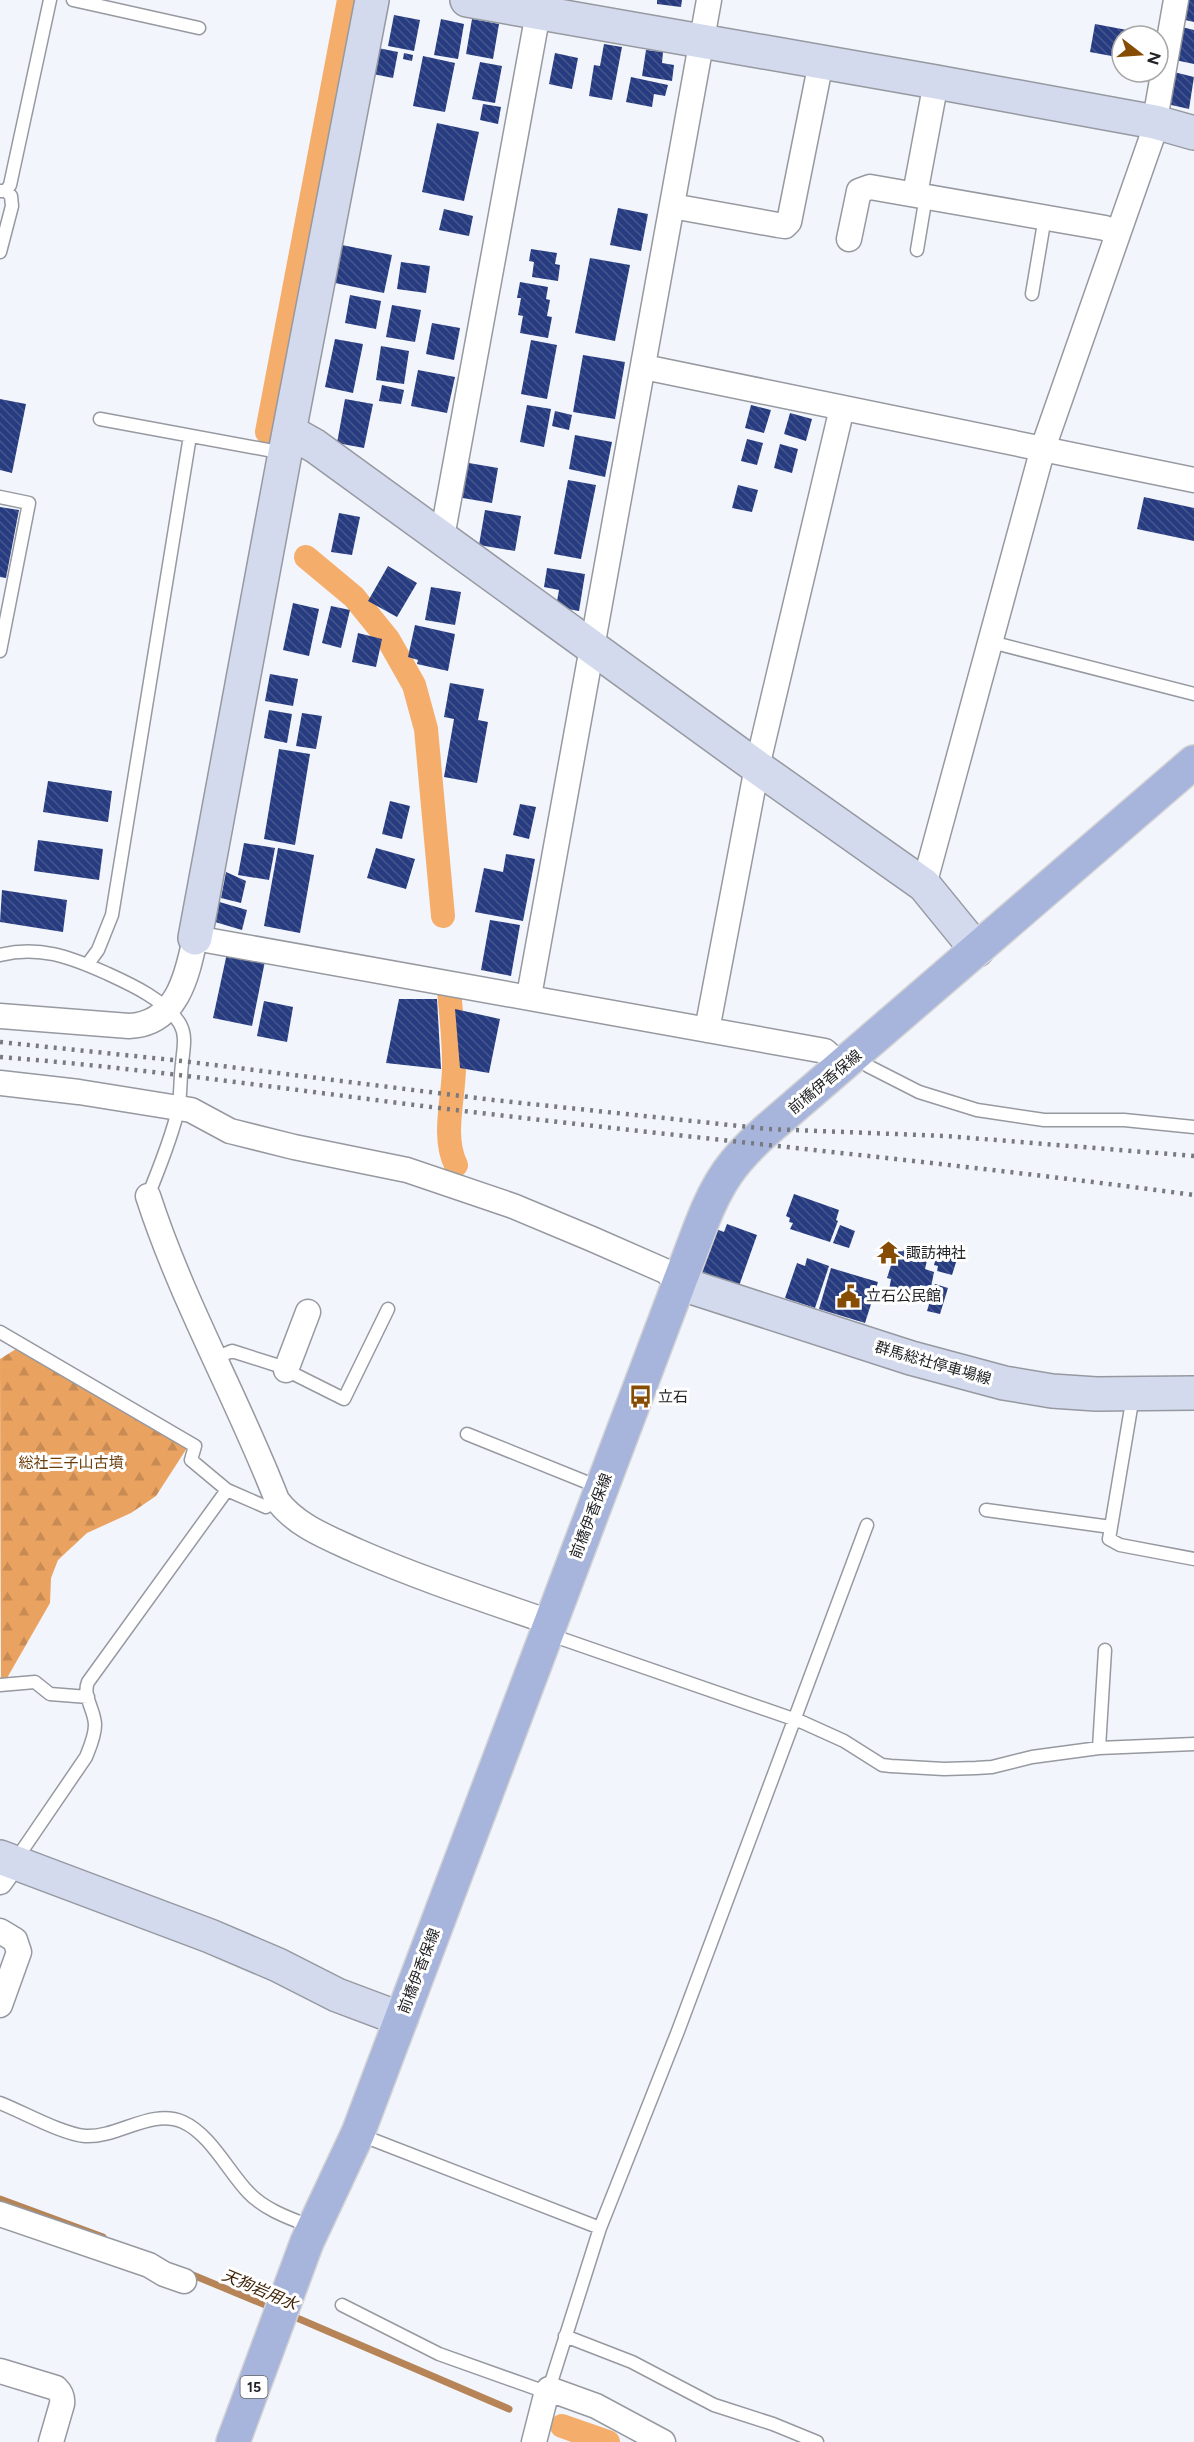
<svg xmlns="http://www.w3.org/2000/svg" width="1194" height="2442" font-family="Figtree,'Noto Sans JP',sans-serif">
<defs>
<pattern id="forest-firs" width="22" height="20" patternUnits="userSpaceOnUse" patternTransform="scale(1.5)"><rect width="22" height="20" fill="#eaa261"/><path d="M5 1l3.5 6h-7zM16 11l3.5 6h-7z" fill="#c88b54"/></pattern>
<pattern id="building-back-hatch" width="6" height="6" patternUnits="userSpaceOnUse" patternTransform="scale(1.5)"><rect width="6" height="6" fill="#273c80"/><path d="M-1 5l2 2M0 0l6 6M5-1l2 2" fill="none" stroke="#45568c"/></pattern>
</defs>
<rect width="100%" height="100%" fill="#f2f5fc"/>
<path fill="url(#forest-firs)" d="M 16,1349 L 187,1448 L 156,1496 L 131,1513 L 87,1533 L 58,1560 L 51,1578 L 50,1603 L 7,1678 L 1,1678 L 0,1359 Z"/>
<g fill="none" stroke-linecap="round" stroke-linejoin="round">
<path stroke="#b68457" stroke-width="7" d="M 0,2199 L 103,2237
M 188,2273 L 275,2309
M 290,2315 L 509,2409"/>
<path stroke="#f5ad6c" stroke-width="24" d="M 267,432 L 349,0
M 306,557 L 354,597 L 388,639 L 414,685 L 426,729 L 443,916
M 449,989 C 451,1014 454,1039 454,1063 C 455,1095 441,1135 456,1165
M 562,2426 L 608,2442"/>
</g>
<path fill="url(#building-back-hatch)" d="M 657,0 L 682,0 L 681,7 L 657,4 Z
M 1189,0 L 1194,0 L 1194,22 L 1185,20 Z
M 394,15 L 420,20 L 414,51 L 388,46 Z
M 441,19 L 464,24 L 458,59 L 434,55 Z
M 472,19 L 499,24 L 493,59 L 466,54 Z
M 1095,24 L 1143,33 L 1142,36 L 1122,36 L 1122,58 L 1090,52 Z
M 1182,27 L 1194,30 L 1194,64 L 1175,60 Z
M 604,44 L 622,47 L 612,100 L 589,96 L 594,65 L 600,66 Z
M 378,48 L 398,52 L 393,78 L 373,74 Z
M 646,50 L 663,52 L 662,63 L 674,65 L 672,81 L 642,76 Z
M 404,53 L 413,55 L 412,61 L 403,59 Z
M 555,53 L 578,58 L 572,89 L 549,84 Z
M 423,56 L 455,63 L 445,112 L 413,106 Z
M 480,62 L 502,66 L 495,103 L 472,99 Z
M 1174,72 L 1194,77 L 1189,109 L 1167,104 Z
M 631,77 L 668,85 L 665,96 L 654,94 L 652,107 L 626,102 Z
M 483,104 L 501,107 L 498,124 L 480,120 Z
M 437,123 L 479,132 L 464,201 L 422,192 Z
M 618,208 L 648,214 L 641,251 L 610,245 Z
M 444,209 L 473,216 L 469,236 L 439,230 Z
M 342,245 L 392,255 L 384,293 L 335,283 Z
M 531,249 L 557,253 L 555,264 L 560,265 L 558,281 L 532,277 L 534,262 L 529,261 Z
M 590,258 L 630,265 L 615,341 L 575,333 Z
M 401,262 L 430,266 L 426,293 L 397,289 Z
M 520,282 L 548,287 L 546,299 L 550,300 L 547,316 L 552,317 L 548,338 L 520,333 L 523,316 L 518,315 L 521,298 L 517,298 Z
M 350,295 L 381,301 L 376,329 L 345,323 Z
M 392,305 L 421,310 L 415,342 L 386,337 Z
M 432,323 L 460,328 L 454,360 L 426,354 Z
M 335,339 L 363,344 L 353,393 L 325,387 Z
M 531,340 L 557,345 L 547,399 L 521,394 Z
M 381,346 L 409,351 L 404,384 L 376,380 Z
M 583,355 L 625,362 L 615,419 L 573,412 Z
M 418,370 L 455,377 L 447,413 L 411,406 Z
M 382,385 L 404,390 L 401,404 L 379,401 Z
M 0,399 L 26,404 L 12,473 L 0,470 Z
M 345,399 L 373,404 L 364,448 L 337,443 Z
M 527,405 L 551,409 L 544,447 L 520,442 Z
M 751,405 L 771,410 L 764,433 L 745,428 Z
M 555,411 L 572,415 L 569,430 L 552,426 Z
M 790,413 L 812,419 L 806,441 L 784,434 Z
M 575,435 L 612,442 L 605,477 L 569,469 Z
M 747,439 L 763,443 L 757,465 L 741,461 Z
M 780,444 L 798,449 L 792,473 L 774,468 Z
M 463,462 L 498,468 L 492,503 L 457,497 Z
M 568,480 L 596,485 L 581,559 L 554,554 Z
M 738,485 L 758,490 L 752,512 L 732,508 Z
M 1144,497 L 1194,508 L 1194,541 L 1137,529 Z
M 0,507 L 19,510 L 6,578 L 0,577 Z
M 485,510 L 521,516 L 515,551 L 479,545 Z
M 339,513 L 360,517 L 352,555 L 331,552 Z
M 388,566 L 417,583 L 397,617 L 368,601 Z
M 547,568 L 585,574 L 579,611 L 556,607 L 559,590 L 544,587 Z
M 431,587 L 461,592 L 455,625 L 425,620 Z
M 293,603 L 319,609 L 309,656 L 283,650 Z
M 331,606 L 350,610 L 341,648 L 322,643 Z
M 415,625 L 455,634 L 448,671 L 417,664 L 418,660 L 408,657 Z
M 358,633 L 382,639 L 376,667 L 352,662 Z
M 270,674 L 298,679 L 293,706 L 265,701 Z
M 450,683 L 484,689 L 478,720 L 488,722 L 477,783 L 444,777 L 454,719 L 444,717 Z
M 269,710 L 292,714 L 287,743 L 264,738 Z
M 302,713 L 322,716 L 316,749 L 296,746 Z
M 279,749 L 310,754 L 295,845 L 264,839 Z
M 48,781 L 112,791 L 108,822 L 43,812 Z
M 390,801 L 410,806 L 402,839 L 382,834 Z
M 520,804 L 536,807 L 529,839 L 513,835 Z
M 38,840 L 103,849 L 99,880 L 34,871 Z
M 244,843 L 275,848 L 269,880 L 238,875 Z
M 278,848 L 314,855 L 300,933 L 264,926 Z
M 376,848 L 415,859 L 406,889 L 367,878 Z
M 506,854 L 535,859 L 523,921 L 475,912 L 484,868 L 503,872 Z
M 226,872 L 246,881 L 241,903 L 221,898 Z
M 2,890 L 67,900 L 63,932 L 0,922 Z
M 216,901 L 247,910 L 242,930 L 215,922 L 217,914 L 213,913 Z
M 490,920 L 520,925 L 511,976 L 481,970 Z
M 227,953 L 265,961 L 252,1026 L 213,1018 Z
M 399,999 L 437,999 L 441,1069 L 386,1063 Z
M 264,1001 L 293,1007 L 287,1042 L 257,1036 Z
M 455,1009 L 500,1019 L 489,1073 L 460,1068 Z
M 794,1194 L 839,1210 L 836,1220 L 838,1221 L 830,1242 L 790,1229 L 793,1223 L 789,1222 L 790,1218 L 786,1216 Z
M 727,1224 L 757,1235 L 739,1286 L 694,1273 L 710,1227 L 724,1232 Z
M 840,1225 L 855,1231 L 849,1248 L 833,1243 Z
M 899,1249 L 928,1256 L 925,1269 L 934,1272 L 931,1287 L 920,1285 L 918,1293 L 911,1291 L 910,1295 L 889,1290 L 891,1279 L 887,1278 L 893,1259 L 896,1259 Z
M 942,1251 L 958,1256 L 952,1275 L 937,1271 L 938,1266 L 934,1265 L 937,1254 L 941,1255 Z
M 807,1258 L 829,1266 L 815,1308 L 785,1298 L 797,1263 L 805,1266 Z
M 831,1268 L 878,1282 L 865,1323 L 819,1309 Z
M 935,1284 L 948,1288 L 940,1314 L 927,1311 Z"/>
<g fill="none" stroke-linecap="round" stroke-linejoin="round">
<defs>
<path id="lane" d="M 73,0 L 199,28
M 0,191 L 6,191 L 10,185 L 50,0
M 917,250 L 926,196
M 0,252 L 12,206 L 11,196 L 6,191
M 1032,294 L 1045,217
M 100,419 L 284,453
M 0,497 L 29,503 L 0,651
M 991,642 L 1194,694
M 0,955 C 39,945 70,957 106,973 C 130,984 166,1000 180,1024 C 187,1036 183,1050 182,1064 C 180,1079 181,1095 178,1110 C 171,1140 159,1168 148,1196
M 87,965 L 98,950 L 112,915 L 190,436
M 858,1054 L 868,1066 L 919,1092 L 977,1110 L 1044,1120 L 1124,1120 L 1194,1127
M 0,1332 L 195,1446 L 191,1460 L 227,1490
M 215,1358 L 232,1351 L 276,1365 L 344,1399 L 388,1309
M 1133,1396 L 1109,1539 L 1120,1545 L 1194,1559
M 467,1434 L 601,1488
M 986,1510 L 1111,1527
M 548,1634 L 802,1722 L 844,1741 L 882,1765 L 891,1766 L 944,1769 L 976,1768 L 992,1767 L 1032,1757 L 1099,1748 L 1194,1744
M 0,1685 L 35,1682 L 50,1694 L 88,1697
M 1099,1748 L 1105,1650
M 15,1861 L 86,1757 C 90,1747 95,1736 95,1725 C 95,1710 82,1696 88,1682 L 227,1490 L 266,1507 L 277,1500
M 0,2103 C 23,2112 62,2134 85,2136 C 118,2138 151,2108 183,2122 C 210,2134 228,2171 248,2192 C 265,2210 289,2218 312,2227
M 358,2134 L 600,2228
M 342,2305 L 439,2354 L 543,2391 L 549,2389 L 600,2228 L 678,2031 L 867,1525
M 565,2336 L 632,2362 L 714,2405 L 773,2424 L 817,2442"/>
<path id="street" d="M 915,194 L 936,82
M 672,206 L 778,225 L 785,226 L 789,222 L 821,62
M 849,239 L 859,191 L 870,187 L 1105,228 L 1117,234
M 644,367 L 1194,480
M 442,537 L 538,13
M 924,885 L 1043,448 L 1152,137 L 1176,0
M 529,996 L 709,0
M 0,1016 L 129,1026 C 176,1024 187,978 195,938 L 825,1051 L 842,1067
M 707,1030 L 757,767 L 842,408
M 0,1083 L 79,1092 L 191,1110 L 230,1131 L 294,1147 L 407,1170 L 513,1206 L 592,1239 L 665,1271 L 679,1283
M 148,1196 C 182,1301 237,1397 277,1500 C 296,1526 329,1538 357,1551 C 421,1579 486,1600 552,1623
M 286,1370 L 308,1312
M 0,1882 L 14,1862
M 0,1931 L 15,1940 L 19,1952 L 0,2005
M 0,2214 L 149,2265 L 164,2274 L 184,2281
M 0,2371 L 56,2388 C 61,2393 63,2397 62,2404 L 51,2442
M 549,2389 L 596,2406 L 663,2442
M 534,2442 L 547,2391"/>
<path id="secondary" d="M 467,0 L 936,82 L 1155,122 L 1194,133
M 289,434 L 299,437 L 315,446 L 757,767 L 924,885 L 977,950
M 195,938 L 285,453 L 372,0
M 679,1283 L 911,1358 L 1004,1383 L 1052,1391 L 1096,1394 L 1194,1393
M 0,1857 L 210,1936 L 278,1965 L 337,1995 L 401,2019"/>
<path id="primary" d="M 233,2442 L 307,2242 L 358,2133 L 701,1225 C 718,1181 733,1160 768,1129 L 1194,762"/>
</defs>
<use href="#lane" stroke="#9699a0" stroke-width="15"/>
<use href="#street" stroke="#9699a0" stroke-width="27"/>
<use href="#secondary" stroke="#9699a0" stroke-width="36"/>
<use href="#primary" stroke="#d3d3d4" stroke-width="36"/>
<use href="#lane" stroke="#fff" stroke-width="12"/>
<use href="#street" stroke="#fff" stroke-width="24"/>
<use href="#secondary" stroke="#d3daee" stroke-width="33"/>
<use href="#primary" stroke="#a7b5dd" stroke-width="33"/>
<path stroke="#787a7f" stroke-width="4.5" stroke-dasharray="3 6" stroke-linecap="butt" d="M 0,1042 L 182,1061 L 493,1100 L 768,1129 L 946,1136 L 1194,1156
M 0,1057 C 167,1070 332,1096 498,1115 C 730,1142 962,1164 1194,1195"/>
</g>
<defs>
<symbol id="temple-bare" viewBox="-9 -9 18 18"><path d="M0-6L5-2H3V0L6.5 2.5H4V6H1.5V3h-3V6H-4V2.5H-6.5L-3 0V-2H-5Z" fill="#874c04" stroke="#fff" stroke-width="2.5" paint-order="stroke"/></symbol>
<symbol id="civic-bare" viewBox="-9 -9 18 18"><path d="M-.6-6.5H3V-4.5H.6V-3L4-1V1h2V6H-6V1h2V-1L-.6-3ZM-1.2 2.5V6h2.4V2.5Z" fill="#874c04" stroke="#fff" stroke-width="2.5" paint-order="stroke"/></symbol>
<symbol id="bus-bare" viewBox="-9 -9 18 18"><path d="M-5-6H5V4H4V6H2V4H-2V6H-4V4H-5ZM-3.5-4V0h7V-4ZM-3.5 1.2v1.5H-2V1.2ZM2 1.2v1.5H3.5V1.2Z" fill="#874c04" stroke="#fff" stroke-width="2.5" paint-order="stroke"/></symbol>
</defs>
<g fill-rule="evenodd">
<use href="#temple-bare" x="872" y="1236" width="33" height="33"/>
<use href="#civic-bare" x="832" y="1280" width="33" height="33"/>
<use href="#bus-bare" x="624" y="1380" width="33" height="33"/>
</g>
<g text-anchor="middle" stroke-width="6" stroke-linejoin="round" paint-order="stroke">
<rect fill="#fff" stroke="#646567" stroke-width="1.5" x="240.5" y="2376" width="27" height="22" rx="4.5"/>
<g font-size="14" font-weight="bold" fill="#222326">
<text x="254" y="2392">15</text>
</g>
<g font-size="15" fill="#222326" stroke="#fff">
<text transform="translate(825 1082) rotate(-40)" y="5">前橋伊香保線</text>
<text transform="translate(933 1363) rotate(16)" y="5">群馬総社停車場線</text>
<text transform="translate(591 1516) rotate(-69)" y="5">前橋伊香保線</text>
<text transform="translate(419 1971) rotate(-69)" y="5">前橋伊香保線</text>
</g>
<g font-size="15" fill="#222326" stroke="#fff" text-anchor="start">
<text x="906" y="1258">諏訪神社</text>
<text x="866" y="1301">立石公民館</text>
<text x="658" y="1402">立石</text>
</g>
<g font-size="15" fill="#6b3d09" stroke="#fff">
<text x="71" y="1468">総社二子山古墳</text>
</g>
<g font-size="16" font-style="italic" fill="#3e2205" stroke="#fff">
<text transform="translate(260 2289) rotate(23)" y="6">天狗岩用水</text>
</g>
</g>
<g transform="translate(1140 54) rotate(107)"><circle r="28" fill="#ffffff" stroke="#a7a7a8" stroke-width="1.5"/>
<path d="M0-4.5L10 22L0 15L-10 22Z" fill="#874c04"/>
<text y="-9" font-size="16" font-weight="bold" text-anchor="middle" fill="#222326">N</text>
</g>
</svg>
